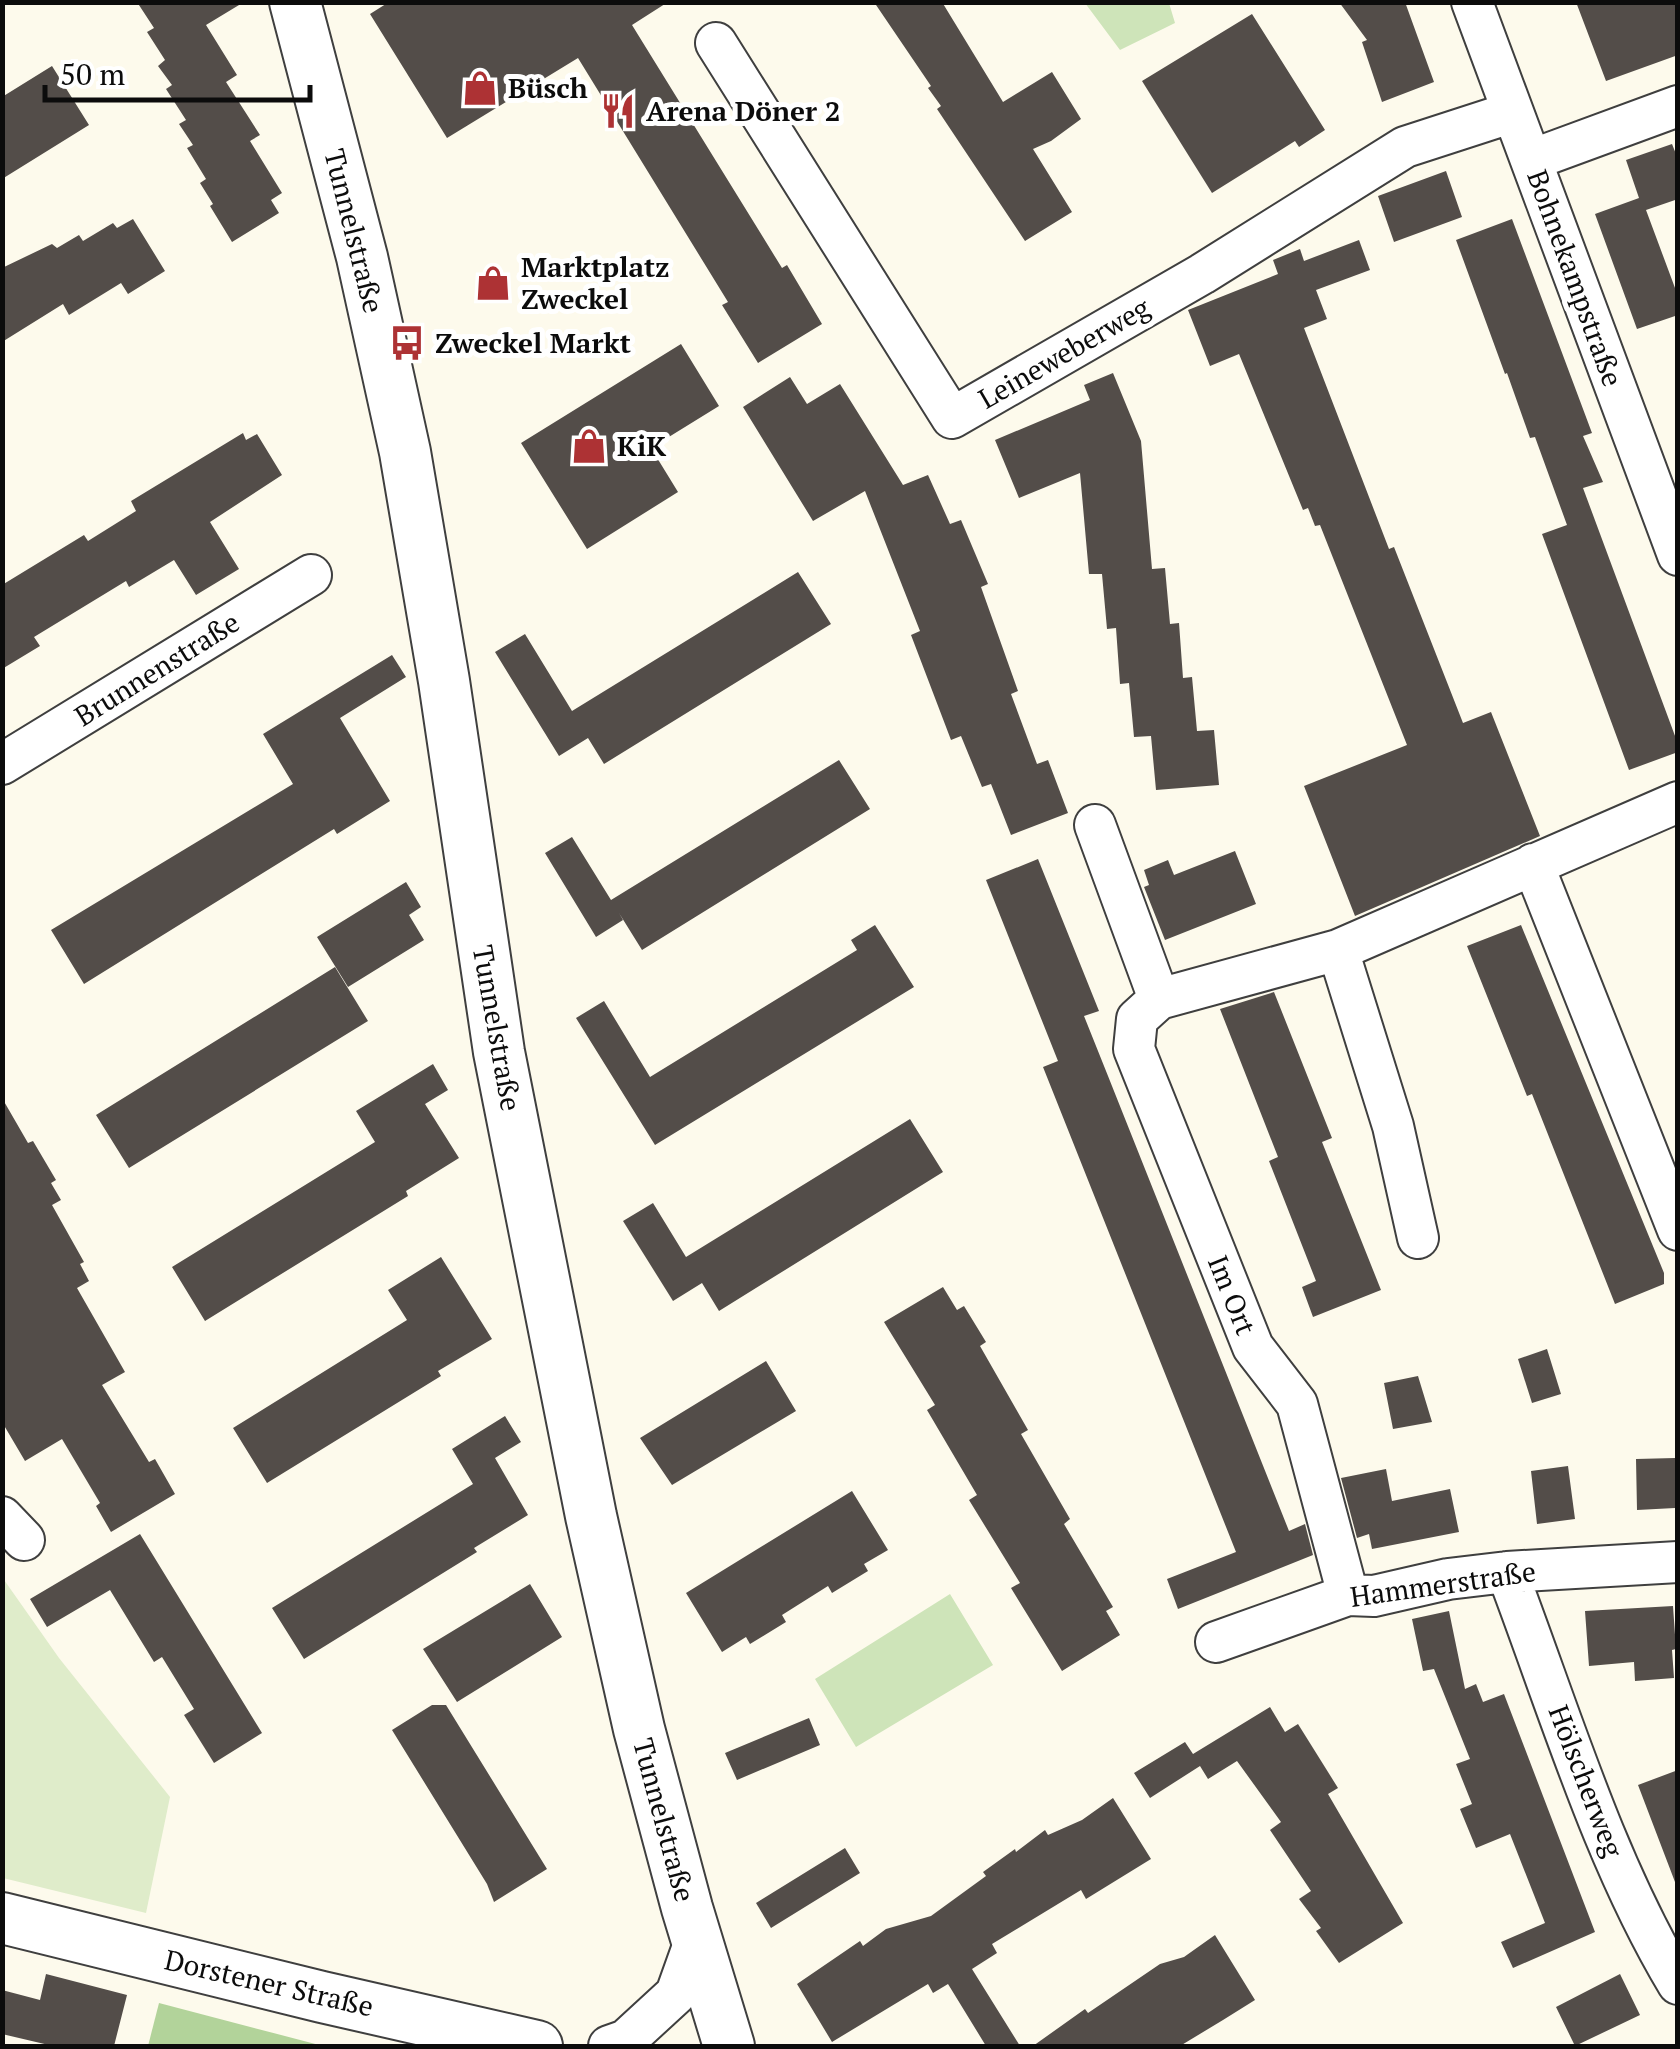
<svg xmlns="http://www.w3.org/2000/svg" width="1680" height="2049" font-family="'PT Serif',serif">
<rect width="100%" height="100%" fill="#fdfaec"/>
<path fill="#cee4b9" d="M 1085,3 L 1169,3 L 1175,23 L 1120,50 Z
M 950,1594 L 993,1665 L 856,1747 L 815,1679 Z"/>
<path fill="#b2d39a" d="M 159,2003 L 323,2046 L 148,2046 Z"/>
<path fill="#dfecca" d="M 2,1577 L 59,1658 L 170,1797 L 146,1913 L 3,1878 Z"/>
<path fill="#534d49" d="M 137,2 L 244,2 L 206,25 L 237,75 L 226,82 L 260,135 L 250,141 L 282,193 L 271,200 L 279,213 L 232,242 L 210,206 L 213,204 L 200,183 L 206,179 L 187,148 L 193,145 L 179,124 L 186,120 L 166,89 L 172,85 L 158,66 L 165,60 L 147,32 L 154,28 Z
M 389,2 L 668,2 L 632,25 L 782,268 L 787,265 L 822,324 L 758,363 L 722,305 L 728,302 L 578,58 L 447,138 L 370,14 Z
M 874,2 L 942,2 L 1003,102 L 1052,72 L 1081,119 L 1051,141 L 1033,149 L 1072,212 L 1025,241 L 937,109 L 941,106 L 928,88 L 931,86 Z
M 1339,2 L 1405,2 L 1434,82 L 1382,102 L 1362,42 L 1367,40 Z
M 1576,2 L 1678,2 L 1678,55 L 1606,81 Z
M 1252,14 L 1325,130 L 1299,147 L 1295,141 L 1212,193 L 1142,81 Z
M 52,66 L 89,125 L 2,179 L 2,97 Z
M 1672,144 L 1678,159 L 1678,199 L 1646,210 L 1678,296 L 1678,315 L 1637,329 L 1595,214 L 1639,198 L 1626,160 Z
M 1446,171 L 1462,217 L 1394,242 L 1378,196 Z
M 133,219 L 165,271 L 128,294 L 121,283 L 69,315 L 63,304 L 2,342 L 2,268 L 52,244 L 57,248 L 79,235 L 83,241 L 113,223 L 117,228 Z
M 1512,219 L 1592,433 L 1583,436 L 1603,482 L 1583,488 L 1678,744 L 1678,752 L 1629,770 L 1542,534 L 1567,525 L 1535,437 L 1530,438 L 1507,373 L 1505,374 L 1456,240 Z
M 1359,240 L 1370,270 L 1316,290 L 1327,319 L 1304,328 L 1389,549 L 1394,547 L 1463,723 L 1491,712 L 1540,836 L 1355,916 L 1304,786 L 1407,745 L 1320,525 L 1315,526 L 1308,508 L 1303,510 L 1239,354 L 1210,366 L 1188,310 L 1278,274 L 1273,260 L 1300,249 L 1304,261 Z
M 681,344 L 719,406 L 651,448 L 678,492 L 587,549 L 521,443 Z
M 1113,373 L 1141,441 L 1152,569 L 1165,568 L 1170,624 L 1179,623 L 1183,678 L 1192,677 L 1197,731 L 1214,730 L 1219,785 L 1156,790 L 1151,736 L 1134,737 L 1129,683 L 1120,684 L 1116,628 L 1107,629 L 1102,574 L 1089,574 L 1080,473 L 1019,498 L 995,440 L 1090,400 L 1084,385 Z
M 790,377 L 807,404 L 840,384 L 903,485 L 928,475 L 950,524 L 961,520 L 988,584 L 981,587 L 1018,691 L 1011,694 L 1037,764 L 1048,760 L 1068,813 L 1011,835 L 991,784 L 982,787 L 961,736 L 951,740 L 911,635 L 920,631 L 865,491 L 813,521 L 743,407 Z
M 243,433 L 246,440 L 257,434 L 282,475 L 210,522 L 239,569 L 196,595 L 174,560 L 129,587 L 126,581 L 34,637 L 40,646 L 2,669 L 2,585 L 84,535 L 88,541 L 136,511 L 131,501 Z
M 798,572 L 831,624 L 604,764 L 588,738 L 559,756 L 495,652 L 525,634 L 572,711 Z
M 392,655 L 406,677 L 340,718 L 390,801 L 337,834 L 334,829 L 84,984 L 51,930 L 293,784 L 263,734 Z
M 839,760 L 870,809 L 642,950 L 619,913 L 623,920 L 596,937 L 545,853 L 572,837 L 611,900 Z
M 1235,851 L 1256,904 L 1165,940 L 1144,887 L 1149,885 L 1144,870 L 1168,860 L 1174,875 Z
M 1038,859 L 1099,1011 L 1084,1016 L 1108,1076 L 1289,1531 L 1305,1524 L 1313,1555 L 1178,1609 L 1167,1579 L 1236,1552 L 1043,1067 L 1058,1061 L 986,880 Z
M 406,882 L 421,907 L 409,915 L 424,940 L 348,987 L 317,937 Z
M 875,925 L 914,987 L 655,1145 L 576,1018 L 604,1001 L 650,1077 L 857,950 L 851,940 Z
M 1521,925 L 1664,1273 L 1664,1284 L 1615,1304 L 1532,1094 L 1527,1096 L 1467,946 Z
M 335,967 L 368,1021 L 129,1168 L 96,1115 Z
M 1274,992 L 1332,1138 L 1322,1142 L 1381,1290 L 1313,1317 L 1302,1287 L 1316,1281 L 1269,1161 L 1278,1157 L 1220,1009 Z
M 433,1064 L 448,1090 L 425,1104 L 459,1158 L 406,1191 L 408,1196 L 205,1321 L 172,1267 L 375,1142 L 356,1111 Z
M 2,1098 L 28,1143 L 33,1141 L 56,1180 L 51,1183 L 61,1200 L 52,1205 L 84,1262 L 80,1264 L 89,1281 L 77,1288 L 125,1372 L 102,1385 L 149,1462 L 155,1459 L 175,1494 L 111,1532 L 96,1506 L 100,1503 L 62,1439 L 25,1461 L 2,1422 Z
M 910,1119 L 943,1172 L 719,1311 L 702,1283 L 673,1301 L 623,1221 L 653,1203 L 686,1257 Z
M 441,1257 L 492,1339 L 438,1371 L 441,1376 L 267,1483 L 233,1428 L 407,1320 L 388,1290 Z
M 943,1287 L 957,1310 L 964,1306 L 986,1342 L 980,1346 L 1028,1430 L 1021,1434 L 1070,1519 L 1064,1524 L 1113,1607 L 1106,1611 L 1120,1635 L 1062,1671 L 1011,1588 L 1020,1583 L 969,1500 L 977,1495 L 927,1410 L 935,1405 L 884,1322 Z
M 1547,1349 L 1561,1394 L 1532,1403 L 1518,1359 Z
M 766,1361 L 796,1411 L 672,1485 L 640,1438 Z
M 1418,1376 L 1432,1422 L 1393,1429 L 1384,1383 Z
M 505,1416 L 521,1442 L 495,1458 L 528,1515 L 474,1548 L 477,1552 L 304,1659 L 272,1608 L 473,1484 L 452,1449 Z
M 1675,1458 L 1675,1508 L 1637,1510 L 1636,1459 Z
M 1568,1466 L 1575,1519 L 1537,1524 L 1531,1471 Z
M 1386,1469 L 1392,1501 L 1450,1489 L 1459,1532 L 1372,1549 L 1369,1534 L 1357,1538 L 1341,1478 Z
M 852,1491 L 888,1550 L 864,1564 L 868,1571 L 832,1593 L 828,1586 L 782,1615 L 786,1622 L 750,1644 L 746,1637 L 722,1652 L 686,1593 Z
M 140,1534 L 262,1733 L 214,1763 L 184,1715 L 194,1709 L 162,1657 L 154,1662 L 110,1590 L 47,1627 L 30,1599 Z
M 530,1584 L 562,1637 L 457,1702 L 423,1649 Z
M 1673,1606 L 1676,1649 L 1672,1650 L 1674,1678 L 1635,1681 L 1634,1662 L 1589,1666 L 1585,1611 Z
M 1449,1611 L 1465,1689 L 1476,1684 L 1483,1702 L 1504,1694 L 1595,1932 L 1513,1968 L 1501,1942 L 1545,1923 L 1510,1834 L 1476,1848 L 1460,1809 L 1472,1804 L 1456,1764 L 1470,1759 L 1434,1669 L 1423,1671 L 1412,1619 Z
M 432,1705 L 446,1705 L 547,1869 L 494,1902 L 487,1884 L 392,1730 Z
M 1270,1707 L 1285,1732 L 1298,1724 L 1338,1788 L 1328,1794 L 1403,1923 L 1339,1963 L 1316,1931 L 1321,1928 L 1299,1899 L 1311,1891 L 1270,1830 L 1281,1822 L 1237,1761 L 1208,1779 L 1200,1766 L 1150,1798 L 1134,1773 L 1185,1742 L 1193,1754 Z
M 809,1718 L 820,1745 L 737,1780 L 725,1753 Z
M 1678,1770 L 1678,1881 L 1675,1882 L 1638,1785 Z
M 1113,1798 L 1151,1859 L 1086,1899 L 1081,1890 L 992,1944 L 997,1953 L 972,1969 L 1020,2046 L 986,2046 L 948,1984 L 933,1993 L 928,1984 L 832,2042 L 797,1984 L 860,1941 L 863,1946 L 886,1929 L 931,1916 L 986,1876 L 983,1872 L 1015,1849 L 1016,1852 L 1045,1830 L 1048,1835 L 1082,1820 Z
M 845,1848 L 860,1873 L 771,1928 L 756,1903 Z
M 1215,1935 L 1255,2000 L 1223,2020 L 1180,2046 L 1033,2046 L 1085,2009 L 1088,2013 L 1160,1964 L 1184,1957 Z
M 46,1974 L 127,1995 L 114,2046 L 53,2046 L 2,2034 L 2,1990 L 40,2000 Z
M 1620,1974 L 1640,2015 L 1575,2046 L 1556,2007 Z"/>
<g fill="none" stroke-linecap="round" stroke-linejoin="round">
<defs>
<path id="minor" d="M 1472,2 L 1678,555
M 716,43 L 952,418 L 1202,274 L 1405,147 L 1513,112
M 1531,160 L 1678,106
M 2,764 L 311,575
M 1095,825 L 1159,999
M 1533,864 L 1678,1230
M 1338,950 L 1393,1126 L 1418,1238
M 2,1517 L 24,1540
M 1507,1572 C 1559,1709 1603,1859 1678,1984
M 1348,1595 L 1297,1404 L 1253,1347 L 1134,1049 L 1137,1019 L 1159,999 L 1338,950 L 1678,802
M 1216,1642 L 1348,1595 L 1374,1596 L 1448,1579 L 1507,1572 L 1678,1562
M 609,2046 L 626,2040 L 676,1994 L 696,1938"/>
<path id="tertiary" d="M 295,2 L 362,257 L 405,452 L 444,681 L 499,1052 L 591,1516 L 639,1729 L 687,1908 L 729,2046
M 2,1918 L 322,1997 L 537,2046"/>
</defs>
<use href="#minor" stroke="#3f3f3f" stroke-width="44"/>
<use href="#tertiary" stroke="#3f3f3f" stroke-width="54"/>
<use href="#minor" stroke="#fff" stroke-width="40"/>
<use href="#tertiary" stroke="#fff" stroke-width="50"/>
</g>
<defs>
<symbol id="shop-bare" viewBox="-9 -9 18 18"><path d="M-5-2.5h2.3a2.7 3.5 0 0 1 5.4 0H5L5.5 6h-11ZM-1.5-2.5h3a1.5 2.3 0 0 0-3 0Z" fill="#ad3234" stroke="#fff" stroke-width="2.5" paint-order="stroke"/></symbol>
<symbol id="restaurant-bare" viewBox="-9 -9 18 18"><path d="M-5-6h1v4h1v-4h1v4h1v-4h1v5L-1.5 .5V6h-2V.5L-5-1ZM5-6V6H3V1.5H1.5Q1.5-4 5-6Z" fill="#ad3234" stroke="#fff" stroke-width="2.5" paint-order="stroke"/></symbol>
<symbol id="bus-bare" viewBox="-9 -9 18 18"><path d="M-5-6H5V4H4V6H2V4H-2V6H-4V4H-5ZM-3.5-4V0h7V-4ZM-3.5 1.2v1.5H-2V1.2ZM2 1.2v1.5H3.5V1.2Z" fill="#ad3234" stroke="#fff" stroke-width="2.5" paint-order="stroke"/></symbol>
</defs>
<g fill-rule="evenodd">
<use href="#shop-bare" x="455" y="63" width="50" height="50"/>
<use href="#restaurant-bare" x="593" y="86" width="50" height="50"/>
<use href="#shop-bare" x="468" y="258" width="50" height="50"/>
<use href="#bus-bare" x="382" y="318" width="50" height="50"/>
<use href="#shop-bare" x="564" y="421" width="50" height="50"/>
</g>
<g text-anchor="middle" stroke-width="10" stroke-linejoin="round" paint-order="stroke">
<g font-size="28" font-weight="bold" fill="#0c0c0c" stroke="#fff" text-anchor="start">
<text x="508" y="98">Büsch</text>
<text x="646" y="121">Arena Döner 2</text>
<text x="521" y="277">Marktplatz<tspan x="521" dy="32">Zweckel</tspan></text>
<text x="435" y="353">Zweckel Markt</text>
<text x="617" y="456">KiK</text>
</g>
<g font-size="28" fill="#0c0c0c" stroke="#fff">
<text transform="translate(354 231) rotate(76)" y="10">Tunnelstraße</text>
<text transform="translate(1575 278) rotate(70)" y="10">Bohnekampstraße</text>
<text transform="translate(1064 353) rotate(-30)" y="10">Leineweberweg</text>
<text transform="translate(157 669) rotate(-32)" y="10">Brunnenstraße</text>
<text transform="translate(497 1028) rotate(80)" y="10">Tunnelstraße</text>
<text transform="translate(1232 1295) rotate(68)" y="10">Im Ort</text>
<text transform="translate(1443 1584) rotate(-8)" y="10">Hammerstraße</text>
<text transform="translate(1586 1781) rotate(69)" y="10">Hölscherweg</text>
<text transform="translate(664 1820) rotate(75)" y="10">Tunnelstraße</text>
<text transform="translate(269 1983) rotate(13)" y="10">Dorstener Straße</text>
</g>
</g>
<rect width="1680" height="2049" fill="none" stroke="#0c0c0c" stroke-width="10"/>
<path d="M45 85v15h265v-15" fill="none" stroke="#0c0c0c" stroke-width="5"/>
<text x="60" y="85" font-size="30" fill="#0c0c0c" stroke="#ffffff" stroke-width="8" paint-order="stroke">50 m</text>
</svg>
